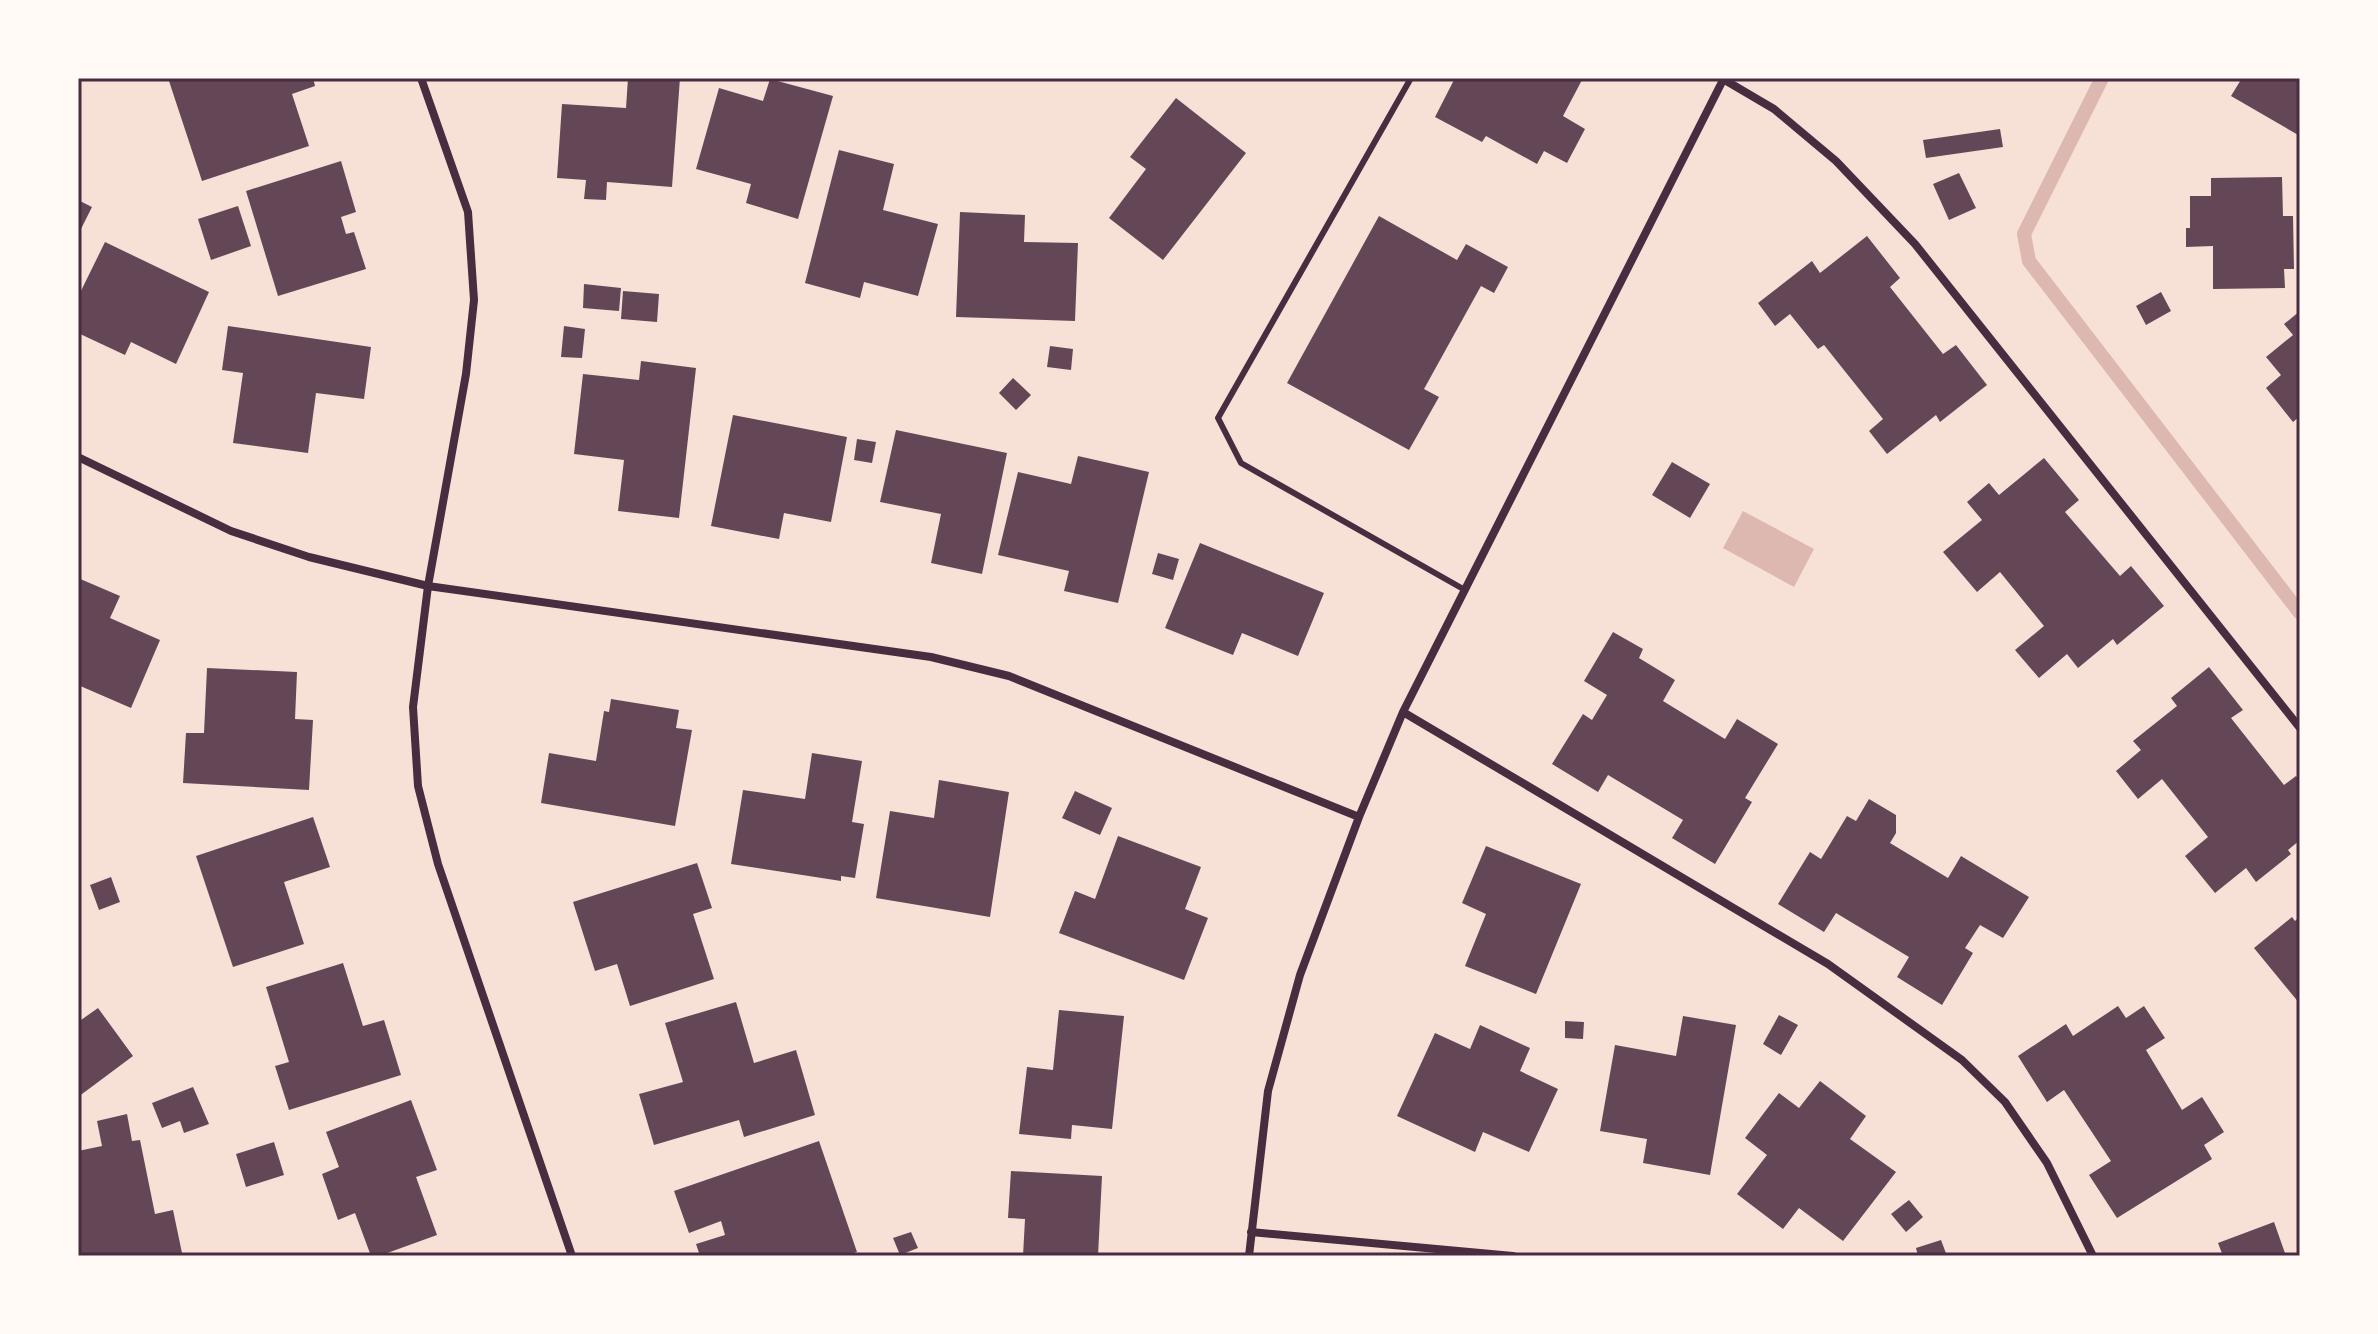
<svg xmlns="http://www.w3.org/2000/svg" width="2378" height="1334" font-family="'IBM Plex Sans',sans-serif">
<rect width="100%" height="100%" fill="#f7e1d7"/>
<path fill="#dcb8b0" d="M 1743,511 L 1814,549 L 1794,587 L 1723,548 Z"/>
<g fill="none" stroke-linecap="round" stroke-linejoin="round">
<path stroke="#dcb8b0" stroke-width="14" d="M 2102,78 L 2024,234 L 2029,261 L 2300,613"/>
</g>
<path fill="#644757" d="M 168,78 L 313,78 L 315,86 L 292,94 L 309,146 L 202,181 Z
M 628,78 L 680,78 L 672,187 L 607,182 L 606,200 L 584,199 L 586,180 L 557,178 L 562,104 L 626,108 Z
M 1455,78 L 1583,78 L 1563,116 L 1585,129 L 1567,163 L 1544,151 L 1537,164 L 1486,136 L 1482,142 L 1435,117 Z
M 2242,78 L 2300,78 L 2300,136 L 2231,96 Z
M 770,79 L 833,96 L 798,219 L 746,203 L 751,184 L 696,169 L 719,88 L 763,101 Z
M 1176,98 L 1246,153 L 1163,260 L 1109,218 L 1146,169 L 1130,157 Z
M 2000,129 L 2003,147 L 1926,158 L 1923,140 Z
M 839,150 L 894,164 L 883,210 L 938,224 L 918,296 L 864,282 L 860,298 L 805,283 Z
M 341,161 L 356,212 L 341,217 L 346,234 L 354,232 L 366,269 L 278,296 L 246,191 Z
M 1959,173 L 1976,208 L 1949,220 L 1933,184 Z
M 2282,177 L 2283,216 L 2293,216 L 2294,269 L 2284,269 L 2285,288 L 2213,289 L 2213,246 L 2186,247 L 2186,228 L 2190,228 L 2190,196 L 2211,196 L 2211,178 Z
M 78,200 L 92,207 L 78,235 Z
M 238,206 L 251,246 L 211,260 L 198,219 Z
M 960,212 L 1025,215 L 1024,242 L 1078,243 L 1075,321 L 956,317 Z
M 1379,216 L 1457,260 L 1466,244 L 1508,267 L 1494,293 L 1481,286 L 1424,389 L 1439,397 L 1409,450 L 1287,383 Z
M 1867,236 L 1900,278 L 1890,287 L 1943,354 L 1956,345 L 1987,385 L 1940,422 L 1936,415 L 1887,454 L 1869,431 L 1883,419 L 1824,345 L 1818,349 L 1790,314 L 1775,326 L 1758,303 L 1812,261 L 1820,273 Z
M 105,242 L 209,292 L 176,364 L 131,342 L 125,355 L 78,333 L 78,297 Z
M 584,284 L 621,288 L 619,311 L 583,308 Z
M 623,291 L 659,294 L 657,322 L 621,319 Z
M 2161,292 L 2171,311 L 2146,325 L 2136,306 Z
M 2300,311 L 2300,416 L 2293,422 L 2266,388 L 2281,375 L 2266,357 L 2293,335 L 2284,324 Z
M 228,326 L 371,347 L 364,399 L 316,393 L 308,453 L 233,443 L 243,373 L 222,370 Z
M 564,326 L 585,329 L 582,358 L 561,357 Z
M 1050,346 L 1073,349 L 1071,370 L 1047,367 Z
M 641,361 L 696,368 L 679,518 L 618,511 L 624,460 L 574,454 L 583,374 L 639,380 Z
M 1013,378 L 1031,395 L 1016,410 L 999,393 Z
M 733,415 L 847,437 L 831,522 L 784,513 L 779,539 L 711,526 Z
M 896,430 L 1007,453 L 982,574 L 931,563 L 941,514 L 880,502 Z
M 857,439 L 876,442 L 872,463 L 854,460 Z
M 1078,456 L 1149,472 L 1118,603 L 1064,591 L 1069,571 L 998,555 L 1018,472 L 1071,484 Z
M 2044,458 L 2079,500 L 2065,512 L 2120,576 L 2131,566 L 2164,606 L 2117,645 L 2113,639 L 2078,668 L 2067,654 L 2039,678 L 2015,650 L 2044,626 L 2000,572 L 1977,592 L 1943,552 L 1982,520 L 1967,502 L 1989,483 L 1999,495 Z
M 1672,462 L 1710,484 L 1690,518 L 1652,495 Z
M 1200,543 L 1324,593 L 1298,656 L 1242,633 L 1233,655 L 1165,628 Z
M 1158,553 L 1179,559 L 1173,580 L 1152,574 Z
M 78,578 L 120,596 L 110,618 L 160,640 L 131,708 L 78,685 Z
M 1613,632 L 1643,649 L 1639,658 L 1675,680 L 1663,701 L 1725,739 L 1737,719 L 1778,744 L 1745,798 L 1752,802 L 1715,864 L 1672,838 L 1683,820 L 1608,775 L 1598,792 L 1552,764 L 1583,714 L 1592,720 L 1607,695 L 1584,681 Z
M 2209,667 L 2243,710 L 2231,718 L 2284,785 L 2296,776 L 2300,780 L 2300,840 L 2288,850 L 2291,854 L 2256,882 L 2246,868 L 2215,893 L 2185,856 L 2208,837 L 2162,779 L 2138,799 L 2116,771 L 2141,750 L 2133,741 L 2177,706 L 2171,698 Z
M 207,668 L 297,672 L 295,719 L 313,720 L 309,790 L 183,783 L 186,733 L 204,733 Z
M 611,699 L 679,710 L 676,728 L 692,730 L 675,826 L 541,803 L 549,753 L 596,761 L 604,711 L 609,712 Z
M 812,753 L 862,761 L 852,822 L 864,824 L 855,878 L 841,876 L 841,881 L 731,864 L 743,790 L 805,799 Z
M 939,780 L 1009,792 L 990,917 L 876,898 L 890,811 L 934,818 Z
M 1075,791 L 1112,808 L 1100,835 L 1062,818 Z
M 1869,799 L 1896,815 L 1896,833 L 1890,843 L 1948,878 L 1961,856 L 2029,897 L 2003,938 L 1980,925 L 1965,948 L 1973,953 L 1942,1005 L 1897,977 L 1909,957 L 1836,913 L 1824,932 L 1778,904 L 1810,852 L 1821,859 L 1847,816 L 1856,821 Z
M 313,817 L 330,867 L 284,882 L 304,944 L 233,967 L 196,856 Z
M 1118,836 L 1201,867 L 1185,909 L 1208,918 L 1184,980 L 1059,933 L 1075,891 L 1095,899 Z
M 1486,846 L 1581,884 L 1536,994 L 1465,966 L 1486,914 L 1462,903 Z
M 697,863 L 712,908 L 693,914 L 714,979 L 630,1006 L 617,964 L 595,971 L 573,902 Z
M 111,877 L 120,902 L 99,910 L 90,885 Z
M 2300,916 L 2300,1004 L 2254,948 L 2292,917 L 2295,921 Z
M 343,963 L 363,1026 L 384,1020 L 401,1075 L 289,1110 L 275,1066 L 289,1062 L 266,987 Z
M 736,1002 L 754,1063 L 796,1050 L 815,1115 L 744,1137 L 739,1120 L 654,1145 L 639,1094 L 683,1082 L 665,1023 Z
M 2118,1006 L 2126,1018 L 2144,1006 L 2165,1038 L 2146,1050 L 2182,1110 L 2202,1097 L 2224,1132 L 2204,1145 L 2212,1159 L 2117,1218 L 2089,1175 L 2111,1161 L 2064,1090 L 2047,1102 L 2018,1056 L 2066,1024 L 2073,1036 Z
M 98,1008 L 133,1056 L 78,1097 L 78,1016 L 81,1020 Z
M 1059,1010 L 1124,1016 L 1112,1129 L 1072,1125 L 1071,1139 L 1019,1134 L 1027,1067 L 1053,1070 Z
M 1779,1015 L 1798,1025 L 1781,1055 L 1763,1044 Z
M 1683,1016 L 1736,1025 L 1710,1175 L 1643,1163 L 1647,1139 L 1600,1131 L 1615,1045 L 1676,1056 Z
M 1565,1021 L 1584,1022 L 1583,1039 L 1565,1038 Z
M 1480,1025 L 1530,1048 L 1520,1071 L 1558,1089 L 1529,1152 L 1483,1132 L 1475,1152 L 1397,1116 L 1435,1033 L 1470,1049 Z
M 1820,1081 L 1866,1116 L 1850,1139 L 1896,1172 L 1843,1241 L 1799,1208 L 1783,1229 L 1737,1194 L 1767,1155 L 1745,1138 L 1779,1093 L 1799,1108 Z
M 193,1087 L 209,1124 L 184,1133 L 180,1121 L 162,1128 L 152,1103 Z
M 411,1100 L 437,1170 L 416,1177 L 437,1235 L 379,1256 L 371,1256 L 355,1213 L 338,1220 L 322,1174 L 339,1167 L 326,1132 Z
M 127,1114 L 132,1141 L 140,1140 L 155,1214 L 173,1210 L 182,1253 L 168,1256 L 78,1256 L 78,1151 L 102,1146 L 97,1121 Z
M 819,1141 L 857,1252 L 844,1256 L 700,1256 L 696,1244 L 725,1235 L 721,1221 L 689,1233 L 674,1191 Z
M 274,1142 L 284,1175 L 246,1187 L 236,1154 Z
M 1011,1171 L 1102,1176 L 1098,1256 L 1023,1256 L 1025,1219 L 1008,1218 Z
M 1909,1200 L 1923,1217 L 1906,1232 L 1891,1214 Z
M 2274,1222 L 2286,1256 L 2223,1256 L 2218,1243 Z
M 911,1232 L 918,1248 L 900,1255 L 893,1238 Z
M 1941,1240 L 1947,1256 L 1918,1256 L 1916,1248 Z"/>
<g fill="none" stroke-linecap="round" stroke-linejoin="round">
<path stroke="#4a2c40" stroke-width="6" d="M 1411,78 L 1218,418 L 1241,463 L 1465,590"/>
<path stroke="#4a2c40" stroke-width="8" d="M 421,78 L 468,212 L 474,300 L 466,374 L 428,586 L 413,707 L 418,786 L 438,864 L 572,1256
M 1723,79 L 1774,109 L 1836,161 L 1915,244 L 2300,728
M 78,457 L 231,531 L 309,557 L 428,586 L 931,657 L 1009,676 L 1359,817
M 1403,712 L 1828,964 L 1962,1060 L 2005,1102 L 2047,1163 L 2093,1256
M 1251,1232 L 1513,1256
M 1249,1256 L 1268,1091 L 1300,975 L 1359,817 L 1403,712 L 1724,78"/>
</g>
<rect width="2378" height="1334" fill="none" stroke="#fffaf5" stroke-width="160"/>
<rect x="80" y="80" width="2218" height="1174" fill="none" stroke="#4a2c40" stroke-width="3"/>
</svg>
